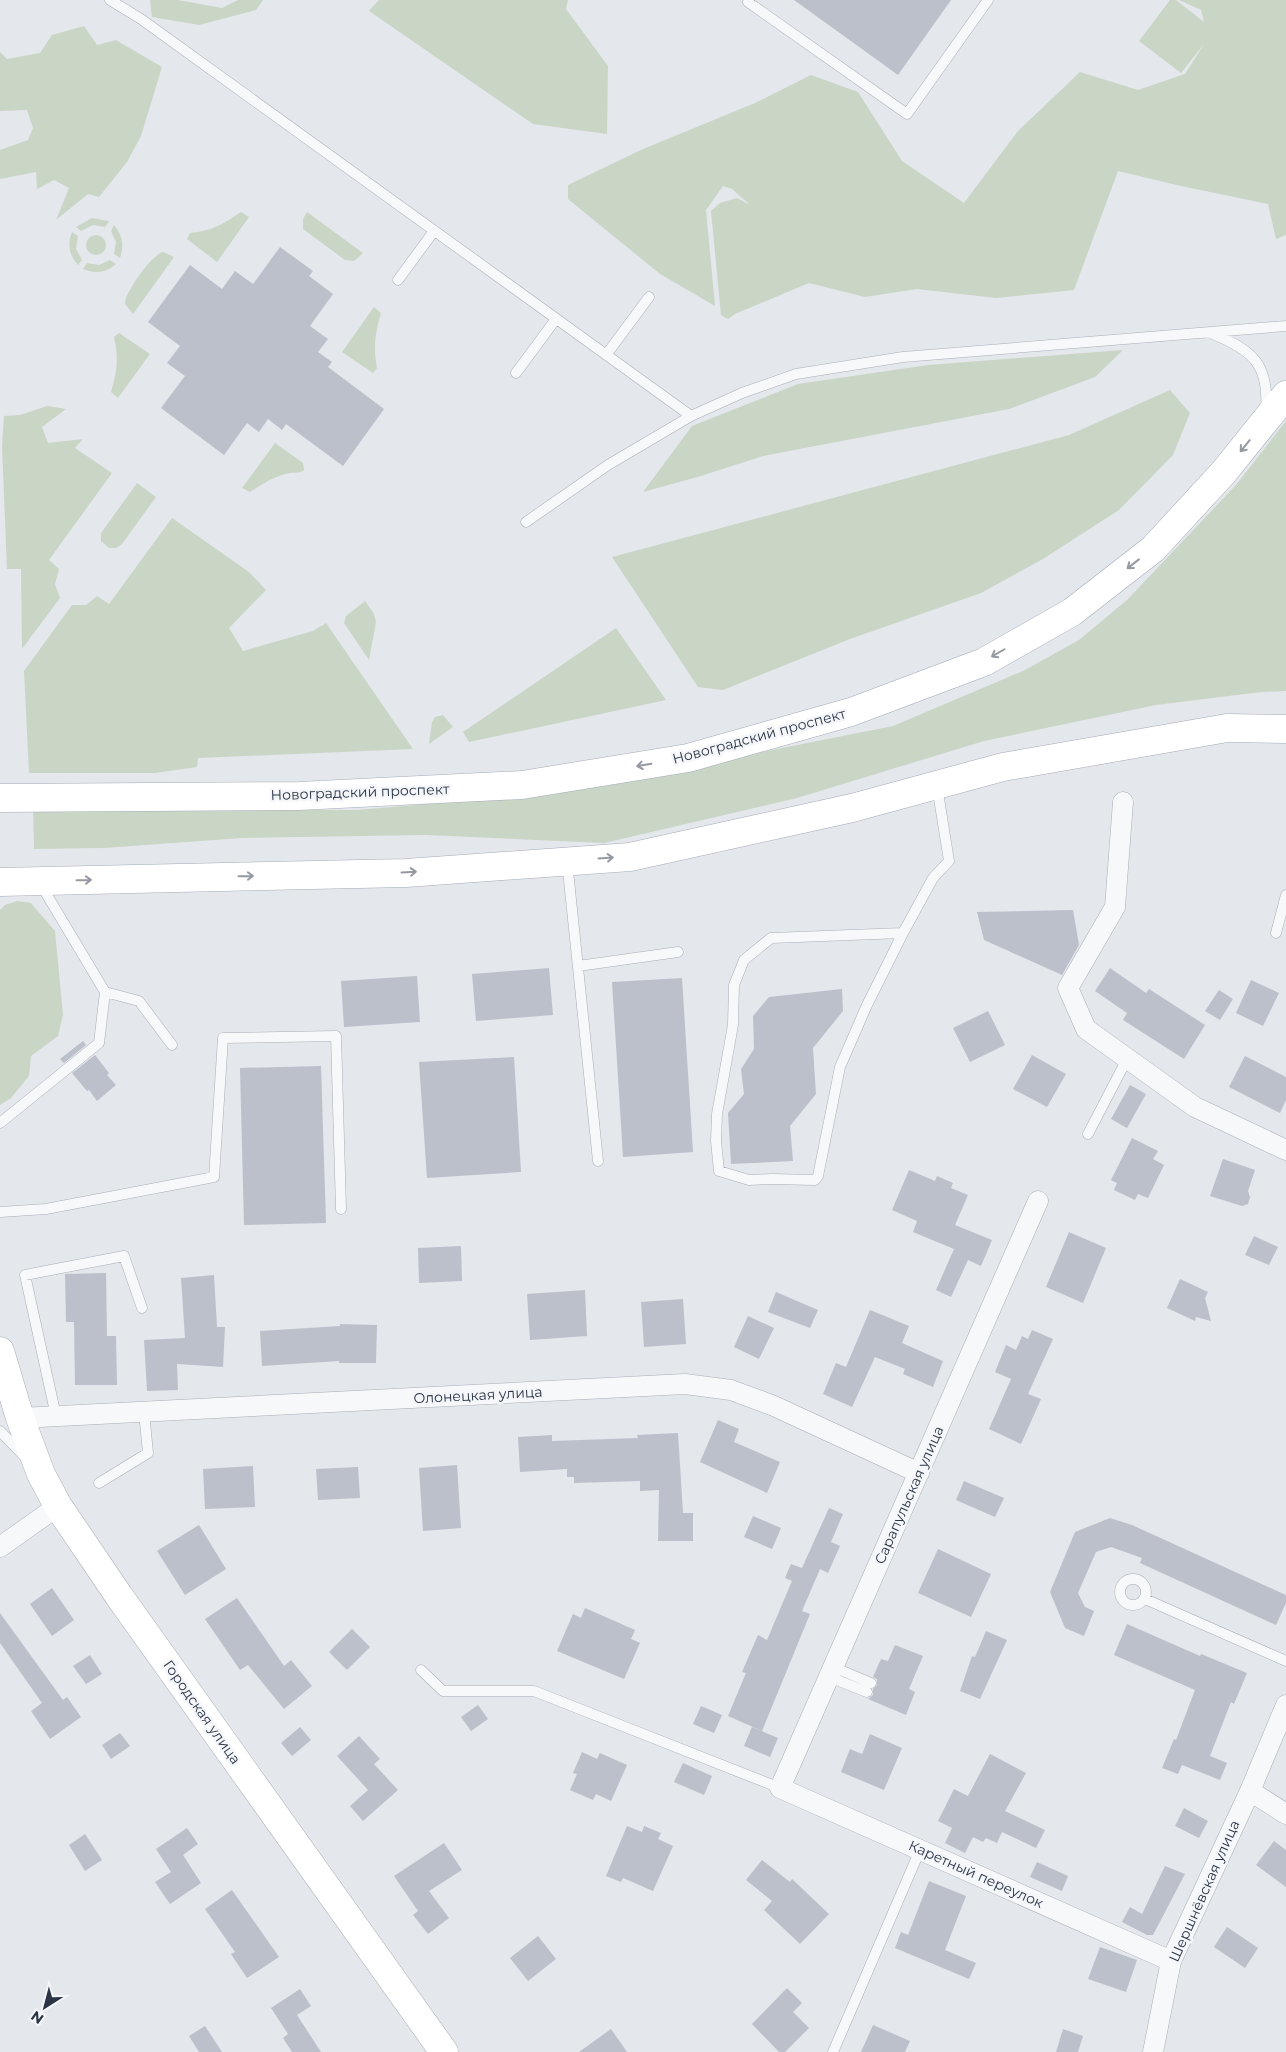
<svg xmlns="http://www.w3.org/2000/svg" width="1286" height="2052" font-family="Montserrat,sans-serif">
<rect width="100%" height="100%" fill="#e4e7ec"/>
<path fill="#c9d6c5" d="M 150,0 L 178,0 L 222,8 L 238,0 L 263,0 L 256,10 L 199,25 L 152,17 Z
M 379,0 L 568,0 L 566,9 L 608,66 L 607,134 L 533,124 L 369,11 Z
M 1170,0 L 1176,0 L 1204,22 L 1201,10 L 1179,0 L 1286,0 L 1286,235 L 1276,239 L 1268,204 L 1181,186 L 1118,171 L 1074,290 L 996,298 L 917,289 L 865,297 L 809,283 L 735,314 L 728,319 L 721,315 L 711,211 L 720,203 L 737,198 L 750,205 L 732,189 L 723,186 L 706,210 L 715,306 L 660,274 L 568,199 L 568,185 L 643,149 L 755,103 L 811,75 L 858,92 L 902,161 L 964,203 L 1018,131 L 1080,72 L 1138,90 L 1185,74 L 1204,44 L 1181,73 L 1139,41 Z
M 84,26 L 97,45 L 116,40 L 162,67 L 141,136 L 127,162 L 99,197 L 88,194 L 56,220 L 69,188 L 54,180 L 37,189 L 36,172 L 0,179 L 0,150 L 28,140 L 33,128 L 27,110 L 0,111 L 0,52 L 7,59 L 40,53 L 52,35 Z
M 241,212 L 249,217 L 217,262 L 187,239 L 190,233 C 212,231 223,224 241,212 Z
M 307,212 L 363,253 L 354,261 L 345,260 L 303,229 L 303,219 Z
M 92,218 L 109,221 L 105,227 L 93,225 L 81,231 L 76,227 Z
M 114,225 C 123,236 124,245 120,258 L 114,254 L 116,242 L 111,231 Z
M 72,232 L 78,236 L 76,249 L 82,260 L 78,265 C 69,255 67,245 72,232 Z
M86 245a10 10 0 1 1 20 0a10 10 0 1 1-20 0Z
M 163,252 L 174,257 L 133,314 L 125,304 C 124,294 152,254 163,252 Z
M 110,260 L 116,264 C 106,273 95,274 83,269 L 87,263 L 99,265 Z
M 374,307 L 381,313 C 375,334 373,347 377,368 L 373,373 L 342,352 Z
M 119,333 L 150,354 L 118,398 L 111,392 C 117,371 119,359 114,337 Z
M 1123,350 L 1095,377 L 1009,409 L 763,456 L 701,476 L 643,492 L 692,426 L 798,384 L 928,365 Z
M 1170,390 L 1190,413 L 1173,455 L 1119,510 L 1043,559 L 981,593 L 850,639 L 723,690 L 698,687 L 612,557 L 1069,435 Z
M 47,406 L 66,409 L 42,427 L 48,443 L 83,439 L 75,448 L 112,473 L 49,560 L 59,569 L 55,584 L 60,598 L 22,649 L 21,569 L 7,569 L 2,446 L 4,416 L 20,415 Z
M 1286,421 L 1286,691 L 1261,692 L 1156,705 L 984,741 L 797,798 L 604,843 L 426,835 L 242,838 L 104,848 L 34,849 L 33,810 L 357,810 L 461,801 L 596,785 L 893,726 L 1023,671 L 1079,640 L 1127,600 L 1236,485 Z
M 275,443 L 303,463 L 304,470 C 300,474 295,472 290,473 C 274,476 263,484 250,492 L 242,488 Z
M 137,483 L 156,497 L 122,544 L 116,548 L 109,548 L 101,541 L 101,533 Z
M 172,518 L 249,572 L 266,590 L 229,628 L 243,651 L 313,631 L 326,623 L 413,749 L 198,758 L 197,767 L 155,773 L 29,773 L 24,671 L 72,605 L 86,605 L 97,596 L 109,604 Z
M 365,601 L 374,614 L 376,622 L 369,660 L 344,623 L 346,616 Z
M 616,628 L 666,700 L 469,742 L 463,732 Z
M 443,715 L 453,727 L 429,744 L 432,722 L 435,717 Z
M 17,901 L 31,903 L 55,931 L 63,1015 L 58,1036 L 31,1056 L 29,1076 L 11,1098 L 0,1105 L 0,910 L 5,905 Z"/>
<path fill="#bbc0ca" d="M 794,0 L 951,0 L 898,75 Z
M 280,247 L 313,271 L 309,276 L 333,294 L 310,326 L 328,339 L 318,352 L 332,362 L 328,367 L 384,409 L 343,466 L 286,424 L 282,430 L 268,419 L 259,432 L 247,423 L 224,455 L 161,408 L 185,376 L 167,363 L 180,346 L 148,322 L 190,265 L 222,289 L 235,271 L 253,284 Z
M 1073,910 L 1079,945 L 1062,975 L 984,940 L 977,912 Z
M 549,968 L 553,1015 L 476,1021 L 472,974 Z
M 1110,968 L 1146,993 L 1149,989 L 1205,1025 L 1184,1059 L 1123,1020 L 1127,1013 L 1095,991 Z
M 417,976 L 420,1022 L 344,1027 L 341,981 Z
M 682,978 L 693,1152 L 623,1157 L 612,982 Z
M 1251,980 L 1279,993 L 1263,1026 L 1236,1013 Z
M 842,989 L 843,1011 L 813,1048 L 816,1094 L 790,1126 L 793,1161 L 731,1164 L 728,1113 L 744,1094 L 741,1069 L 754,1049 L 753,1016 L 769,997 Z
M 1219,990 L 1233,999 L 1220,1020 L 1205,1011 Z
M 988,1011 L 1005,1045 L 970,1062 L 953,1028 Z
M 83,1041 L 86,1045 L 64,1063 L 60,1059 Z
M 95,1055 L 109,1073 L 107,1075 L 116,1085 L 97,1101 L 89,1090 L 87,1091 L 72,1073 Z
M 1032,1055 L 1066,1074 L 1047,1107 L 1013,1089 Z
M 1245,1056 L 1286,1077 L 1286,1100 L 1280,1113 L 1229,1087 Z
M 514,1057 L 521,1172 L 427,1178 L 419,1062 Z
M 321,1066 L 326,1223 L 244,1225 L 240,1068 Z
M 1130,1085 L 1146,1094 L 1127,1128 L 1111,1119 Z
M 1132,1138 L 1158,1151 L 1153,1159 L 1164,1165 L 1148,1198 L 1138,1194 L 1135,1200 L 1114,1190 L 1117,1183 L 1111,1180 Z
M 1223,1159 L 1255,1170 L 1248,1191 L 1250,1197 L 1248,1204 L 1242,1206 L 1210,1196 Z
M 909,1170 L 935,1181 L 937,1176 L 953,1183 L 951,1188 L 968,1195 L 955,1225 L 992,1240 L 981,1266 L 968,1260 L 951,1297 L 936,1290 L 954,1249 L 913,1232 L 917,1221 L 892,1210 Z
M 1069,1232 L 1106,1248 L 1083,1303 L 1046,1287 Z
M 1254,1236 L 1278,1247 L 1269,1265 L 1245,1255 Z
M 461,1246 L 462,1281 L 419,1283 L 418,1248 Z
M 106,1273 L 107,1336 L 116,1336 L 117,1385 L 75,1385 L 74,1322 L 66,1322 L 65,1274 Z
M 214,1275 L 217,1327 L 225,1327 L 223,1367 L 177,1364 L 178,1390 L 147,1391 L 144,1340 L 185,1338 L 181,1278 Z
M 1180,1279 L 1208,1292 L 1205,1298 L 1211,1321 L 1196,1317 L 1195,1321 L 1167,1308 Z
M 585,1290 L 587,1336 L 530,1340 L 527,1294 Z
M 776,1292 L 818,1310 L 810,1328 L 768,1312 Z
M 683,1299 L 686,1344 L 644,1347 L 641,1302 Z
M 870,1310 L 909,1326 L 902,1343 L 943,1361 L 933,1387 L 903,1374 L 905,1369 L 875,1357 L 852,1407 L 823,1394 L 836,1363 L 846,1367 Z
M 748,1316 L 774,1328 L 759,1359 L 734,1347 Z
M 340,1324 L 377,1325 L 376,1363 L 339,1363 L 339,1361 L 262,1366 L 260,1331 L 340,1326 Z
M 1032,1330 L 1053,1339 L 1028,1394 L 1041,1399 L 1021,1444 L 989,1429 L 1011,1379 L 995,1372 L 1006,1345 L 1016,1350 L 1022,1336 L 1028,1339 Z
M 718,1420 L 739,1429 L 734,1442 L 780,1462 L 767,1493 L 700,1462 Z
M 678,1433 L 683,1513 L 693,1513 L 693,1541 L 658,1541 L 659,1490 L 640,1491 L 640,1481 L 574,1483 L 574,1477 L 567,1477 L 567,1469 L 520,1472 L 518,1437 L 552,1435 L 552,1441 L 638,1438 L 637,1435 Z
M 457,1465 L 461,1528 L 423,1531 L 419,1468 Z
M 253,1466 L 255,1507 L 205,1509 L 203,1469 Z
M 358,1467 L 360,1498 L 318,1500 L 316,1469 Z
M 964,1481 L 1004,1498 L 995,1517 L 956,1500 Z
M 829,1508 L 843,1514 L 831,1542 L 840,1546 L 828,1573 L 820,1569 L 802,1611 L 810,1614 L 762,1731 L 728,1716 L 746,1673 L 742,1672 L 758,1635 L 767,1640 L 792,1581 L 785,1578 L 791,1564 L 802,1568 Z
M 753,1516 L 781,1528 L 772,1549 L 744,1537 Z
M 1110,1518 L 1132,1525 L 1286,1595 L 1286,1603 L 1276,1625 L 1140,1563 L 1142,1558 L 1111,1547 L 1096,1552 L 1078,1593 L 1085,1607 L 1094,1611 L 1084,1636 L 1065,1628 L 1050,1592 L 1075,1532 Z
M 199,1525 L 226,1569 L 185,1595 L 157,1551 Z
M 938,1549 L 991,1574 L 971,1617 L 918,1593 Z
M 52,1588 L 74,1620 L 52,1636 L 30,1604 Z
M 237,1598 L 284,1666 L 291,1660 L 312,1686 L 284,1709 L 248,1665 L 240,1670 L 205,1619 Z
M 585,1608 L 635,1630 L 631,1639 L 640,1643 L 624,1679 L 557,1651 L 573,1614 L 581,1618 Z
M 0,1613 L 63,1700 L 67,1697 L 81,1717 L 50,1739 L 31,1711 L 42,1703 L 0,1643 Z
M 1127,1624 L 1200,1656 L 1201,1654 L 1247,1673 L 1234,1704 L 1231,1702 L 1210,1756 L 1227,1763 L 1220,1780 L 1182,1765 L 1178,1774 L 1162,1768 L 1174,1739 L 1176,1740 L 1195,1690 L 1114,1655 Z
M 352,1629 L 370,1647 L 347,1670 L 329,1652 Z
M 986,1631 L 1007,1640 L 980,1699 L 960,1691 L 972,1656 L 975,1657 Z
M 895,1645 L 923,1656 L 909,1689 L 915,1692 L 906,1715 L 868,1699 L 873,1695 L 873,1689 L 877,1685 L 877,1679 L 873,1677 L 881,1659 L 888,1661 Z
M 90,1655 L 102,1674 L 86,1684 L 73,1666 Z
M 478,1705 L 488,1719 L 471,1731 L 461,1717 Z
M 701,1706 L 722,1715 L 714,1733 L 693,1724 Z
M 300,1727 L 311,1740 L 292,1756 L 281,1743 Z
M 752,1727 L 778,1738 L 770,1757 L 744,1746 Z
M 120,1733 L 130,1746 L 111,1759 L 102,1745 Z
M 870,1734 L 902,1748 L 884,1790 L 841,1772 L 850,1749 L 862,1754 Z
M 359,1736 L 380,1759 L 374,1764 L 398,1790 L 363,1821 L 350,1806 L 368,1790 L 337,1756 Z
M 582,1752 L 597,1759 L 600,1753 L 627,1765 L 611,1801 L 596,1794 L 593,1800 L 570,1790 L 577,1774 L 573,1773 Z
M 990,1754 L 1026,1773 L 1005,1811 L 1045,1830 L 1036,1848 L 1002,1832 L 997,1843 L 986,1838 L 983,1842 L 973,1837 L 965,1853 L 945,1843 L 952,1828 L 938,1821 L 954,1789 L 968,1796 Z
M 683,1763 L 712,1776 L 704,1795 L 674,1782 Z
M 1184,1808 L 1208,1821 L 1199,1838 L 1175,1826 Z
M 627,1826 L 642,1832 L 644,1826 L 661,1833 L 658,1839 L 673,1846 L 653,1891 L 623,1878 L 621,1882 L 606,1876 Z
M 187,1828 L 198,1844 L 183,1855 L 201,1883 L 170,1904 L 155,1882 L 171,1872 L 156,1849 Z
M 85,1834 L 102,1860 L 85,1871 L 69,1845 Z
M 1274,1841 L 1286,1850 L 1286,1887 L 1256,1865 Z
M 444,1843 L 462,1870 L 429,1891 L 449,1918 L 428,1934 L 413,1915 L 418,1911 L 394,1876 Z
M 762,1860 L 790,1882 L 792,1879 L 829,1914 L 800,1944 L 764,1910 L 772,1901 L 746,1880 Z
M 1037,1862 L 1068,1876 L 1062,1891 L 1030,1877 Z
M 1165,1866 L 1185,1874 L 1153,1935 L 1147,1935 L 1122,1922 L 1130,1907 L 1142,1914 Z
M 929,1881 L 966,1896 L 945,1950 L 976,1963 L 969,1979 L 895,1948 L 901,1932 L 908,1935 Z
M 232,1890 L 279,1957 L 247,1978 L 231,1954 L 235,1952 L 205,1909 Z
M 1227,1927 L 1258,1948 L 1245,1968 L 1214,1947 Z
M 538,1936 L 556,1959 L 528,1981 L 510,1958 Z
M 1100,1947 L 1137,1960 L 1126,1992 L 1088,1979 Z
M 787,1988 L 802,2003 L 793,2012 L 809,2028 L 785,2052 L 779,2052 L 752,2024 Z
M 300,1989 L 311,2006 L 297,2015 L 321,2052 L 292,2052 L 283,2038 L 288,2034 L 271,2008 Z
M 873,2025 L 910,2041 L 905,2052 L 861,2052 Z
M 205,2026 L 222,2052 L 199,2052 L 189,2036 Z
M 611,2029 L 627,2052 L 579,2052 Z
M 1063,2029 L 1083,2036 L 1078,2052 L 1056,2052 Z"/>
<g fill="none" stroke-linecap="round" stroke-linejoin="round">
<defs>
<path id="lane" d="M 110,0 L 141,19 L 691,416
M 749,0 L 748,2 L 907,114 L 988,0
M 398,280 L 434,231
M 1213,334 C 1252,350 1269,364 1266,409
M 606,355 L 649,297
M 516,373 L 556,319
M 526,522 L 608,465 L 691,416 L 742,393 L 796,374 L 903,357 L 1286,326
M 567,861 L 598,1161
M 903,933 L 771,938 L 744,960 L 734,985 L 733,1025 L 717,1114 L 716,1141 L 719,1171 L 749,1180 L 772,1179 L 815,1180 L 818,1176 L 840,1067 L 867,1005 L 903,933 L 933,878 L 949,861 L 937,786
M 1276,933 L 1286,895
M 578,966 L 678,952
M 105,992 L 139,1001 L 172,1045
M 0,1123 L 99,1043 L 105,992 L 41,885
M 1088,1134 L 1127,1059
M 0,1212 L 46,1209 L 214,1177 L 223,1038 L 336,1036 L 341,1209
M 56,1416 L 25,1275 L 124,1256 L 142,1308
M 0,1431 L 25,1457
M 99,1483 L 148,1453 L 144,1412
M1120 1592a13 13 0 1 1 26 0a13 13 0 1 1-26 0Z
M 1145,1599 L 1286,1661
M 833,1667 L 871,1683
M 421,1670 L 443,1691 L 534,1691 L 780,1788
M 829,1677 L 867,1692
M 833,2052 L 920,1850"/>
<path id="street" d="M 1123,802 L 1115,907 L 1068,988 L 1086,1029 L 1195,1107 L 1286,1150
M 1038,1201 L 780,1788 L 1171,1961
M 20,1418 L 685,1384 L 731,1390 L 774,1406 L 919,1473
M 0,1547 L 58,1506
M 1250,1791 L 1286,1814
M 1153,2052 L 1171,1961 L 1250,1791 L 1286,1705"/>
<path id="secondary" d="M 0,1351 L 20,1418 L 41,1474 L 58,1506 L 119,1596 L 444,2052"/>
<path id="primary" d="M 0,798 L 299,796 L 522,785 L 688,758 L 851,712 L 984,662 L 1072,612 L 1153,549 L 1223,473 L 1286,395
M 0,882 L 406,873 L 630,857 L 852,808 L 1003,767 L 1227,728 L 1286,729"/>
</defs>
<use href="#lane" stroke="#a9aeb7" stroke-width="11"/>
<use href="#street" stroke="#a9aeb7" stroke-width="21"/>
<use href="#secondary" stroke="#a9aeb7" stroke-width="29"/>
<use href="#primary" stroke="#a3abb8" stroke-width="29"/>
<use href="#lane" stroke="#f7f8fa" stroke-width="10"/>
<use href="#street" stroke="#f7f8fa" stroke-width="20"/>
<use href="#secondary" stroke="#fff" stroke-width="28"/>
<use href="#primary" stroke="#fff" stroke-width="28"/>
</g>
<defs><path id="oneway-shaft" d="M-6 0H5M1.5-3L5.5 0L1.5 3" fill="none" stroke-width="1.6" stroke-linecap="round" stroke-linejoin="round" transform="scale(1.25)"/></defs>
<g stroke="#959aa2">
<use href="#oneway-shaft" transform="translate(1245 446) rotate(129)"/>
<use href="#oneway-shaft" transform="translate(1133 564) rotate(142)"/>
<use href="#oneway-shaft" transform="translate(998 653) rotate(150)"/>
<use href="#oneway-shaft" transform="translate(644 765) rotate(171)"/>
<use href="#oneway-shaft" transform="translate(606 858) rotate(-4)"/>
<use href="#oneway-shaft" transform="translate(409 872) rotate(-3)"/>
<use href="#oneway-shaft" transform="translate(246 876) rotate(-1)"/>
<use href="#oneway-shaft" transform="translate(84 880) rotate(-1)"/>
</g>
<g text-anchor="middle" stroke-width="5" stroke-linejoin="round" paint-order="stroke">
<g font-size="14" fill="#2b3445" stroke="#f4f6f9">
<text transform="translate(759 736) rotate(-15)" y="5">Новоградский проспект</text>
<text transform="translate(360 792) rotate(-2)" y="5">Новоградский проспект</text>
<text transform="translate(478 1395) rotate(-3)" y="5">Олонецкая улица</text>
<text transform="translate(909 1495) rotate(-66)" y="5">Сарапульская улица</text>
<text transform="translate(202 1712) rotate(55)" y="5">Городская улица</text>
<text transform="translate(976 1874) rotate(24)" y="5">Каретный переулок</text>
<text transform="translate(1204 1891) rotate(-66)" y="5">Шершнёвская улица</text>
</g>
</g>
<g transform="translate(45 2007) rotate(216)" stroke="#f4f6f9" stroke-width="4" paint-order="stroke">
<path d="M0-4L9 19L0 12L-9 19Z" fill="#2b3445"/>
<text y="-8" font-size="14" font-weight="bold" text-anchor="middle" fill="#2b3445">N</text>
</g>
</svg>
